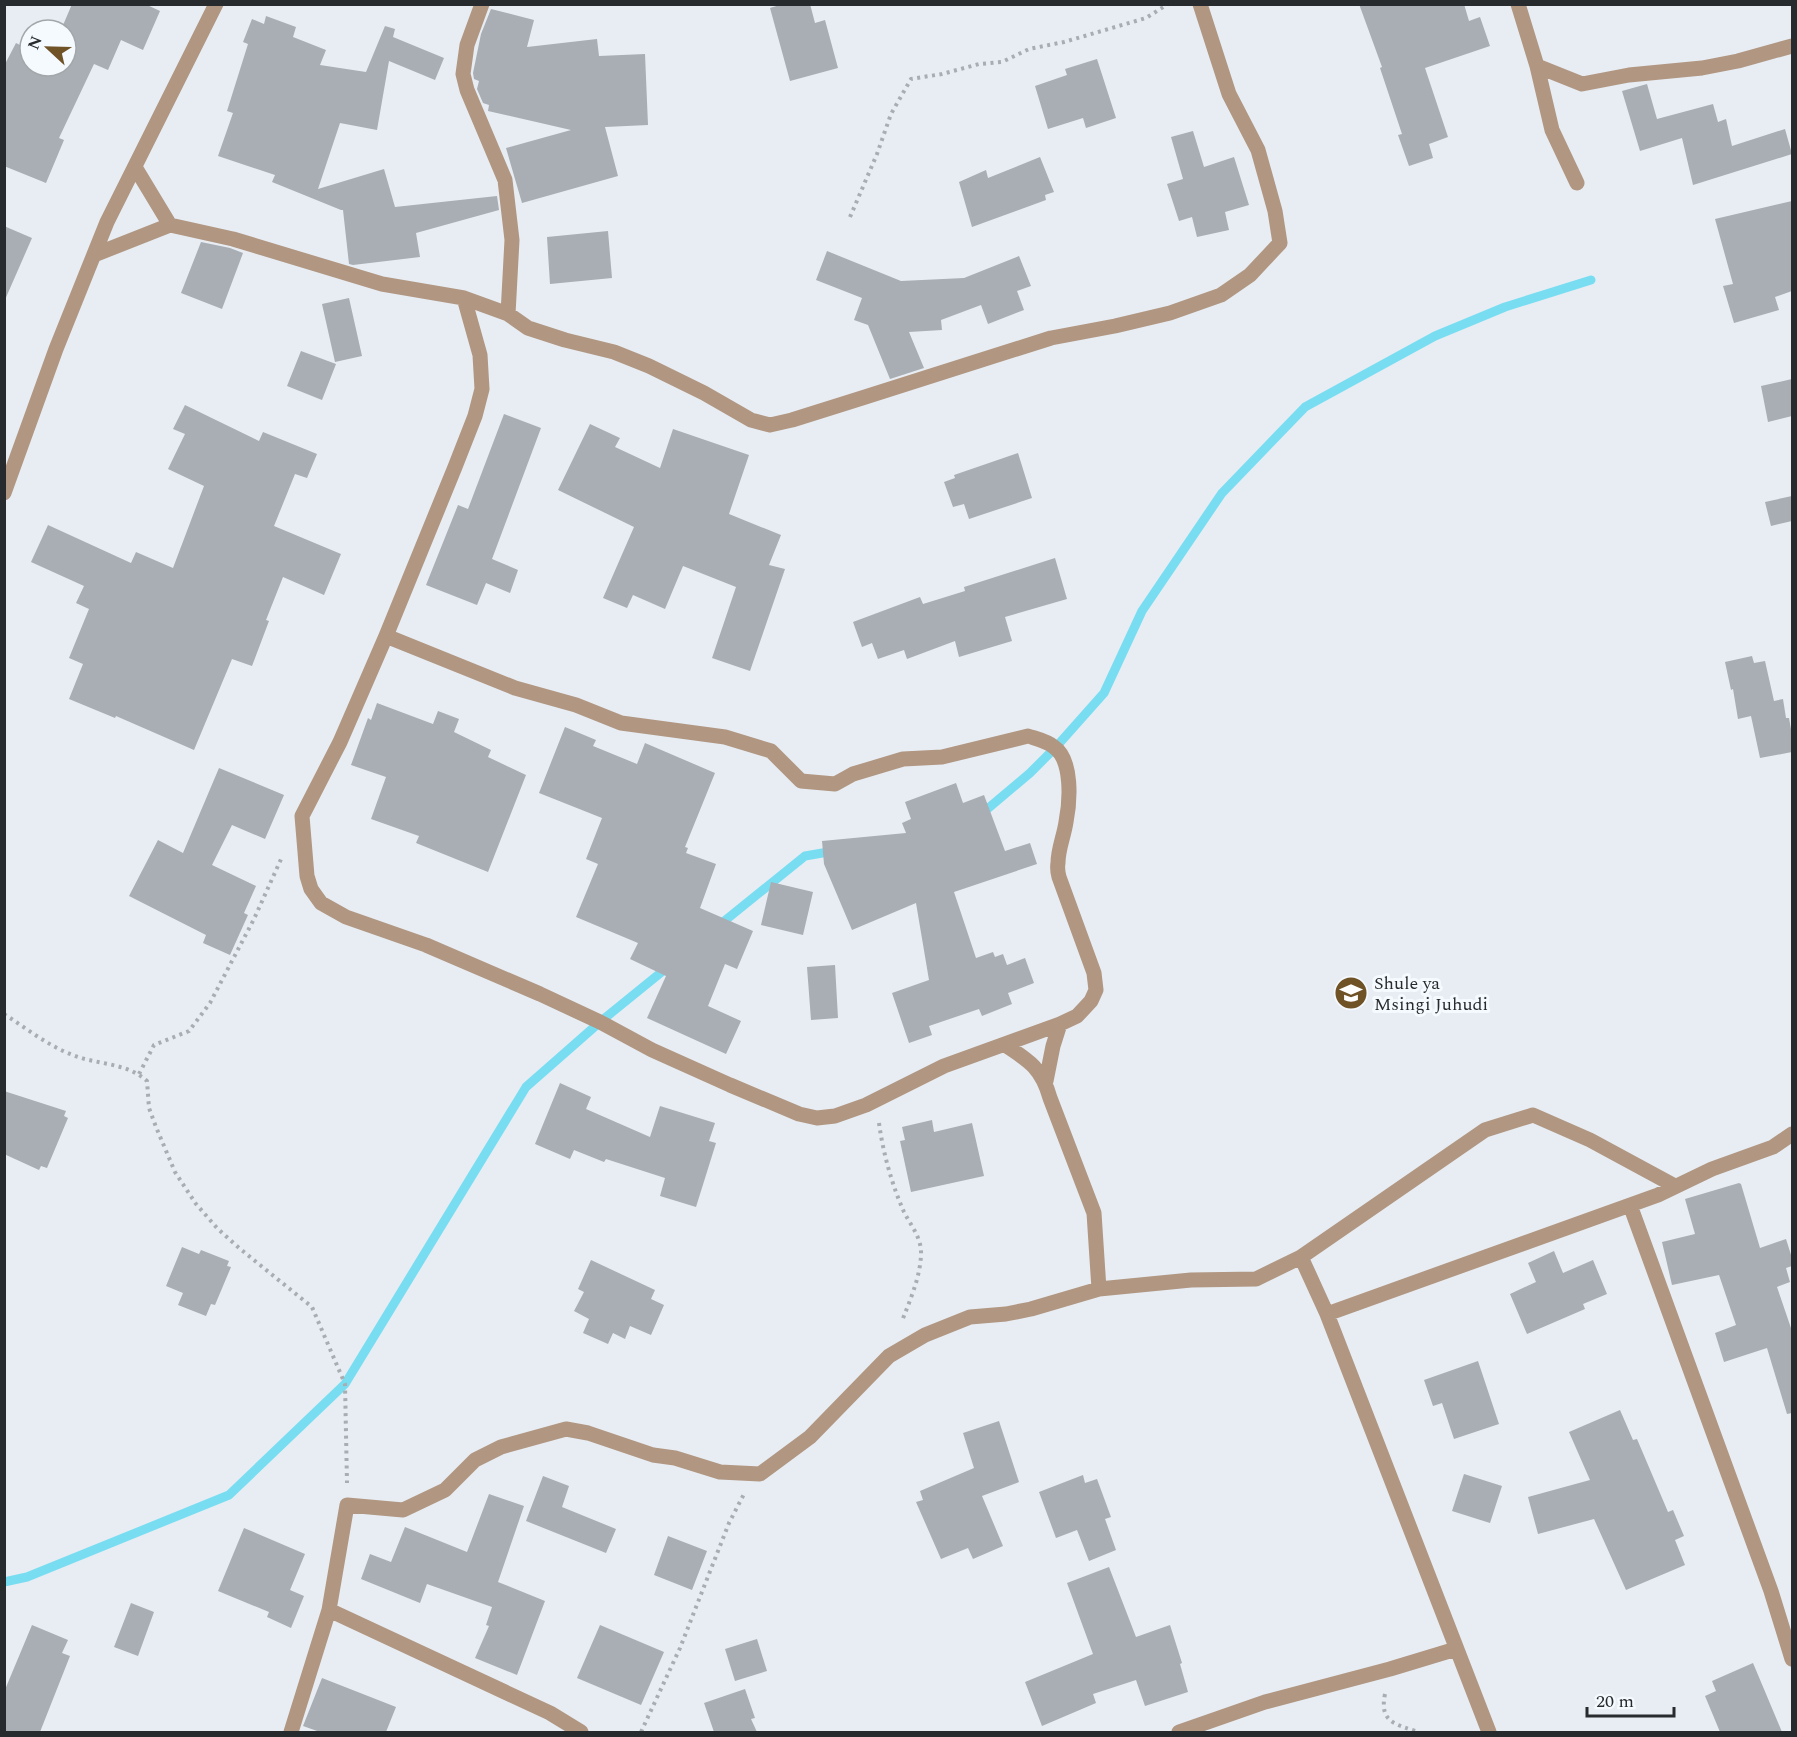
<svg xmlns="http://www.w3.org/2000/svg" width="1797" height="1737" font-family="Spectral,serif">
<rect width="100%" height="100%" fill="#e7edf3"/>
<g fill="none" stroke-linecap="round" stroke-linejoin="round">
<path stroke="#79ddf2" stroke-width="9" d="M 979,816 L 1030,773 L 1056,747 L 1104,693 L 1142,611 L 1222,493 L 1305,407 L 1435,336 L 1505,307 L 1591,280
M 717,927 L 805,856 L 834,851
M 4,1582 L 27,1577 L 229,1495 L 345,1384 L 526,1087 L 600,1022 L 669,966"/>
</g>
<path fill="#a8aeb3" d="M 72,4 L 145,4 L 160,11 L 143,50 L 121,40 L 108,70 L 94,64 L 59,138 L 64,140 L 46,183 L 4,166 L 4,66 L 16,43 L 30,50 L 30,66 L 66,66 L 66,30 L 61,30 Z
M 783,4 L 810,4 L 815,23 L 825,20 L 838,68 L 790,81 L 770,8 Z
M 1359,4 L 1464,4 L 1469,21 L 1480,17 L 1490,46 L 1425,68 L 1448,137 L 1429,144 L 1433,158 L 1409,166 L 1398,135 L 1402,134 L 1380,68 L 1382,67 Z
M 491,9 L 534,20 L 527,47 L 597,39 L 599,56 L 645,54 L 648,125 L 605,127 L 618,176 L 522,203 L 506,148 L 571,130 L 488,111 L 489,105 L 483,103 L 477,89 L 479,81 L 474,79 L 473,73 L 481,34 Z
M 266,16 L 296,27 L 293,37 L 326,50 L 320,65 L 366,72 L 385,26 L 395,29 L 393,37 L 444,58 L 435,80 L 389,61 L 377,130 L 340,123 L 318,189 L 384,169 L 395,207 L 497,196 L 499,210 L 416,233 L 420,257 L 353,265 L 349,264 L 343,210 L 341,210 L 272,182 L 275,175 L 218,156 L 233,113 L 227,111 L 248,44 L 243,42 L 252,19 L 264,24 Z
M 1097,59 L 1116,118 L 1086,128 L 1083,118 L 1048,129 L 1035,86 L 1067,75 L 1065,69 Z
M 1647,84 L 1657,119 L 1713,104 L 1718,122 L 1726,119 L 1732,146 L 1785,129 L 1792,154 L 1693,185 L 1682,138 L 1640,151 L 1622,91 Z
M 1193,131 L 1204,167 L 1234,157 L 1249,205 L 1225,212 L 1229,230 L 1197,237 L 1192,217 L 1179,221 L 1167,184 L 1183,179 L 1171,137 Z
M 1040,157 L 1054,192 L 1045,195 L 1046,200 L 972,227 L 959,182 L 986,170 L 988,178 Z
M 1792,201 L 1792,291 L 1775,297 L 1779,310 L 1734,323 L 1723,286 L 1733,284 L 1715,219 Z
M 4,226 L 32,238 L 4,302 Z
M 608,231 L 612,278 L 550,284 L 547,237 Z
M 201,242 L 230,248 L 243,253 L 222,309 L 181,293 Z
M 827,251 L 901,281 L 964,278 L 1019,256 L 1031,286 L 1017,291 L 1024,310 L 988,324 L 981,305 L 941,320 L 942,330 L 909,332 L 924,368 L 890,379 L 868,325 L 854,320 L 862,298 L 816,280 Z
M 349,298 L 362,356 L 335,362 L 322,304 Z
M 301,351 L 336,364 L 322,400 L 287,386 Z
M 1792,379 L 1792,416 L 1768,422 L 1761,386 Z
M 185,405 L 259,441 L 263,432 L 317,454 L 307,478 L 295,474 L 274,526 L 341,554 L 324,595 L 283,577 L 266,620 L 269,621 L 252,666 L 232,659 L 194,750 L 116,716 L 115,718 L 69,699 L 83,664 L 69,658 L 89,609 L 76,603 L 84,586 L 31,562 L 48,525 L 131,563 L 136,552 L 173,568 L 204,486 L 168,469 L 185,434 L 173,429 Z
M 504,414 L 541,428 L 492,559 L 518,570 L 510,593 L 486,583 L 477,605 L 426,585 L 458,505 L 468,509 Z
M 590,424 L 620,438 L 615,447 L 660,468 L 673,429 L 749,455 L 729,514 L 781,535 L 769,565 L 785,569 L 750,671 L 712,658 L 736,587 L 683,566 L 665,609 L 633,595 L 627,608 L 603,598 L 634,527 L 558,490 Z
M 1018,453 L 1032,498 L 969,519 L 964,504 L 953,507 L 944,482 L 955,478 L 954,475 Z
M 1792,496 L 1792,521 L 1771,526 L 1765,502 Z
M 1055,558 L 1067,599 L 1005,617 L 1012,641 L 959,657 L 955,641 L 907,659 L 904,650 L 878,659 L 872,643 L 862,647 L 853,622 L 920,597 L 923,604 L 965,591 L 964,587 Z
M 1752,656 L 1754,663 L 1765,661 L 1774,701 L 1783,699 L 1786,718 L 1789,718 L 1792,735 L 1792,752 L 1760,758 L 1751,716 L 1738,719 L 1733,689 L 1731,690 L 1725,662 Z
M 377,703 L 433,724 L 438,711 L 459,719 L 454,732 L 491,750 L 488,757 L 526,775 L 488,872 L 416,843 L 419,836 L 371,819 L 386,777 L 351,765 L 368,718 L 371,720 Z
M 565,727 L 596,740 L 593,746 L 637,764 L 645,743 L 715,773 L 685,847 L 688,848 L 686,853 L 716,864 L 700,908 L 753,931 L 737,969 L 725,964 L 708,1006 L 741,1021 L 726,1054 L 647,1018 L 666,976 L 630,959 L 638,943 L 576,917 L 598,864 L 586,859 L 602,818 L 539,793 Z
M 219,768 L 284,795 L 265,839 L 232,825 L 212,865 L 256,886 L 244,913 L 248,915 L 230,955 L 203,943 L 206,935 L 129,896 L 158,840 L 183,853 Z
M 956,783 L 963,803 L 984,795 L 1005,851 L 1030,843 L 1037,864 L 954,892 L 976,958 L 993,952 L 995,957 L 1003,954 L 1007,965 L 1025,958 L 1034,983 L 1008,993 L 1012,1004 L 982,1016 L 979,1009 L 929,1026 L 932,1035 L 909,1043 L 892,993 L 929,980 L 916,903 L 852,930 L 824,864 L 822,841 L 906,833 L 902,823 L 911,819 L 905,802 Z
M 771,882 L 813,892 L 803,935 L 761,925 Z
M 835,965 L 838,1018 L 811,1020 L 807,967 Z
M 560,1083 L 591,1097 L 586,1109 L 650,1137 L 660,1106 L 715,1123 L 709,1141 L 716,1143 L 696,1207 L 660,1196 L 665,1178 L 606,1159 L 604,1162 L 574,1150 L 570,1159 L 535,1144 Z
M 4,1091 L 66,1111 L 64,1116 L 68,1118 L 47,1168 L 41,1166 L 39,1170 L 4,1154 Z
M 932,1120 L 934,1132 L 972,1123 L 984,1176 L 911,1192 L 900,1141 L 905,1140 L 902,1127 Z
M 1739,1183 L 1741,1184 L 1760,1248 L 1786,1239 L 1792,1258 L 1792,1266 L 1786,1268 L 1790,1282 L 1777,1287 L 1792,1331 L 1792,1413 L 1787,1414 L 1767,1348 L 1724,1362 L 1715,1333 L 1736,1325 L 1719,1275 L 1672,1285 L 1662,1242 L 1695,1234 L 1685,1199 Z
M 182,1247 L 199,1254 L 201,1250 L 229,1261 L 227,1266 L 231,1267 L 215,1305 L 211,1304 L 206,1316 L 178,1305 L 183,1293 L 166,1286 Z
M 1554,1251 L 1563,1273 L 1593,1260 L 1607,1294 L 1583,1304 L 1585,1309 L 1527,1334 L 1510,1294 L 1536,1282 L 1528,1263 Z
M 591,1260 L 655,1290 L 651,1299 L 664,1305 L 651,1335 L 630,1326 L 625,1339 L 613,1333 L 608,1344 L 583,1333 L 589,1319 L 574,1311 L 584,1292 L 578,1289 Z
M 1478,1361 L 1499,1424 L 1454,1439 L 1442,1403 L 1433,1406 L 1424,1380 Z
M 1620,1410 L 1633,1440 L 1637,1439 L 1668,1512 L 1673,1510 L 1684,1536 L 1675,1540 L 1685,1565 L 1626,1590 L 1594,1519 L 1538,1534 L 1528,1497 L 1590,1480 L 1569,1432 Z
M 999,1421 L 1019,1482 L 982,1496 L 1003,1546 L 973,1559 L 968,1548 L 941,1559 L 916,1502 L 923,1500 L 920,1491 L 974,1468 L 963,1433 Z
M 1464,1474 L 1502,1486 L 1490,1523 L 1452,1511 Z
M 1083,1475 L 1085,1483 L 1097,1479 L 1111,1517 L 1105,1519 L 1116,1550 L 1089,1561 L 1077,1530 L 1056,1538 L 1039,1492 Z
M 543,1476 L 569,1486 L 562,1507 L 616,1529 L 606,1553 L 526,1521 Z
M 489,1494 L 524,1506 L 498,1582 L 545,1601 L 517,1675 L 475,1658 L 489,1626 L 486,1625 L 492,1607 L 427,1584 L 420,1603 L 361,1579 L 370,1554 L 391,1562 L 405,1527 L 467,1552 Z
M 244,1528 L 305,1554 L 290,1590 L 304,1596 L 291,1628 L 267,1617 L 269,1612 L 218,1591 Z
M 668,1536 L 707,1551 L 692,1590 L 654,1575 Z
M 1109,1567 L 1136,1637 L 1170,1625 L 1182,1663 L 1180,1664 L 1188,1692 L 1145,1706 L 1136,1680 L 1093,1694 L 1096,1703 L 1042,1726 L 1025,1682 L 1093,1654 L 1067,1583 Z
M 131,1603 L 154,1612 L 138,1656 L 114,1647 Z
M 32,1625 L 68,1640 L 62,1653 L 70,1656 L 40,1732 L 4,1732 L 4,1692 Z
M 600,1625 L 664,1652 L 641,1705 L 577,1678 Z
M 757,1639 L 767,1671 L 735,1681 L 725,1649 Z
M 1753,1663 L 1782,1732 L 1720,1732 L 1705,1696 L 1716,1691 L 1712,1681 Z
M 322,1678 L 396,1707 L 386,1732 L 320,1732 L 303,1726 Z
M 745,1689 L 755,1718 L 751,1719 L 757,1732 L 714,1732 L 704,1703 Z"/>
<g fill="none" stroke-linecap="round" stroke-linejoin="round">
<path stroke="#a8adb2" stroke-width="4" stroke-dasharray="3 4.5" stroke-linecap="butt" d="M 850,217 L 877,154 L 891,114 L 911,79 L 942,74 L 979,64 L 1002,62 L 1029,49 L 1064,42 L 1146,18 L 1168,4
M 4,1014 C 26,1028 48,1046 73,1055 C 97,1065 126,1062 147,1081 L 149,1108 L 156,1127 L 175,1172 L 196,1204 L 217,1228 L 239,1248 L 312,1307 L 345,1384 L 347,1483
M 139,1074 L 154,1045 L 189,1031 L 210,1003 L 254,919 L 282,857
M 879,1123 C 883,1153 892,1185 904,1212 C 911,1226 922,1238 921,1255 C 920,1278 910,1300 902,1321
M 1385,1694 C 1379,1723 1396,1724 1418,1732
M 641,1732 L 680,1648 L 729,1523 L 744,1494"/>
<path stroke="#b19681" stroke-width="15" d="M 482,4 L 467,45 L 463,74 L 467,90 L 505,180 L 512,240 L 508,314
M 1518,4 L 1537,66 L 1552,130 L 1577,183
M 1537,66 L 1582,84 L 1629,75 L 1702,68 L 1738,61 L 1792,46
M 135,167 L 170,225 L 233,239 L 382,284 L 464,298 L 508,314 L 528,328 L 565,340 L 614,352 L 649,366 L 704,393 L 751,420 L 770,425 L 792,420 L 862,398 L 1051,338 L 1115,326 L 1170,313 L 1221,295 L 1250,275 L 1280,243 L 1275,211 L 1258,150 L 1229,94 L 1200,4
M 94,255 L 170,225
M 4,493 L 56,349 L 107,222 L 216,4
M 386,636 L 515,688 L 576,705 L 621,723 L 725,737 L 771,751 L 801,781 L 835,784 L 853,774 L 903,759 L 942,757 L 1028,736 C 1037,739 1047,741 1054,747 C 1073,760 1070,802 1066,822 C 1064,836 1058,849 1058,863 C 1057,868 1058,873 1059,877 L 1094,973 L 1096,990 L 1091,1001 L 1077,1016 L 1060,1024 L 944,1066 L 866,1105 L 835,1116 L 817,1118 L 799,1114 L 730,1085 L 652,1050 L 600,1022 L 540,994 L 426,945 L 346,917 L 321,903 L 311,889 L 307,876 L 302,816 L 340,742 L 386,636 L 455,467 L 475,416 L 482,389 L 480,355 L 464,298
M 1005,1045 C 1030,1061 1042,1069 1050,1098 L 1094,1213 L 1099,1289
M 1046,1081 L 1053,1046 L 1060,1024
M 1630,1205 L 1771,1591 L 1792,1659
M 1301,1257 L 1327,1314 L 1489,1732
M 1327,1314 L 1658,1195 L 1712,1169 L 1773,1147 L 1792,1134
M 329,1610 L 550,1713 L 581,1732
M 291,1732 L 329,1610 L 347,1505 L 403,1510 L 445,1490 L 475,1460 L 501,1447 L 566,1429 L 588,1433 L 653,1455 L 675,1458 L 720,1472 L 760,1474 L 810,1437 L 889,1356 L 925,1335 L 970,1317 L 1006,1314 L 1031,1309 L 1099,1289 L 1191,1280 L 1256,1279 L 1301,1257 L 1485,1130 L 1533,1115 L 1590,1140 L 1675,1186
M 1179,1732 L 1265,1702 L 1390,1669 L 1456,1649"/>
</g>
<defs>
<symbol id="school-disc" viewBox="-11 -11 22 22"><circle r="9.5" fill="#705227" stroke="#f5faff"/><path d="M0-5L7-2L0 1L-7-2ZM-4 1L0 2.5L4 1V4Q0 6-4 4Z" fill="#fff"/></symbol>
</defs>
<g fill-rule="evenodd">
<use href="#school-disc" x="1332" y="974" width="38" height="38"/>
</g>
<g text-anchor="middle" stroke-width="6" stroke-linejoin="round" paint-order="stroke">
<g font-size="18" fill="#282b2d" stroke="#f5faff" text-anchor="start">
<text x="1374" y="989">Shule ya<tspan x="1374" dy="21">Msingi Juhudi</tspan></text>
</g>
</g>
<rect width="1797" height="1737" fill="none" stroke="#282b2d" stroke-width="12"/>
<g transform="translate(48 48) rotate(292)"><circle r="28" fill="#f5faff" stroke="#a3a7ab" stroke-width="1.5"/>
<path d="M0-4.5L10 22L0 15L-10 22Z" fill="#705227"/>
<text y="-9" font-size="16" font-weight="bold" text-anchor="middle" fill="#282b2d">N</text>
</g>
<path d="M1587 1707v9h87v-9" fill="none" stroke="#282b2d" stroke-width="3"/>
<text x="1596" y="1707" font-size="18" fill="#282b2d" stroke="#f5faff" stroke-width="4.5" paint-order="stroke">20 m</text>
</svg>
